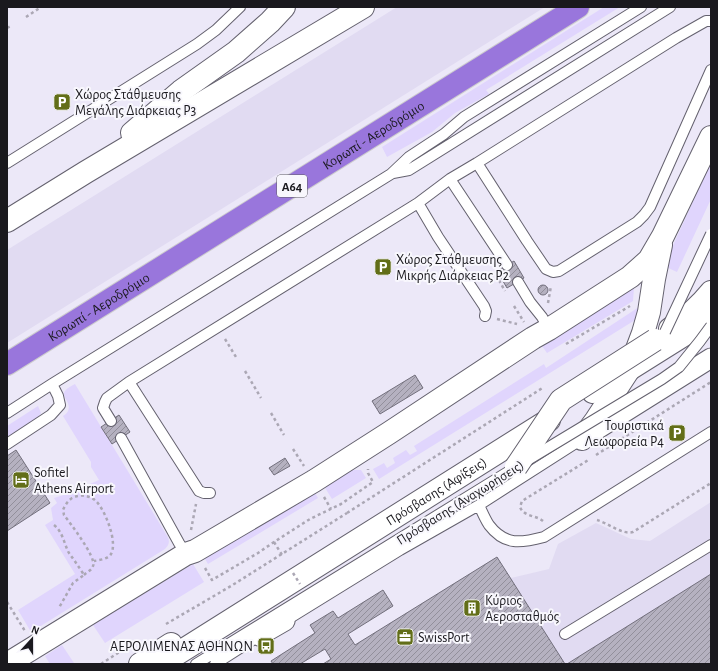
<svg xmlns="http://www.w3.org/2000/svg" width="718" height="671" font-family="'Alegreya Sans',sans-serif">
<defs>
<pattern id="building-hatch" width="6" height="6" patternUnits="userSpaceOnUse"><rect width="6" height="6" fill="#b5b1c0"/><path d="M-1 1l2-2M0 6l6-6M5 7l2-2" fill="none" stroke="#928f9b"/></pattern>
</defs>
<rect width="100%" height="100%" fill="#ece8f8"/>
<path fill="#e1dbf2" d="M 397,7 L 545,7 L 7,343 L 7,250 Z
M 711,502 L 711,664 L 325,664 L 497,557 L 511,578 L 549,569 L 558,544 L 596,523 L 631,539 L 650,541 Z"/>
<path fill="#e0d5fd" d="M 604,7 L 620,7 L 486,90 L 489,94 L 455,113 L 432,132 L 387,157 L 382,147 Z
M 711,162 L 711,199 L 677,272 L 666,267 L 665,263 Z
M 634,287 L 633,301 L 547,353 L 540,343 Z
M 642,305 L 640,317 L 379,479 L 373,469 L 384,463 L 387,468 L 395,463 L 393,458 L 406,450 L 410,455 L 417,451 L 414,446 L 544,364 L 546,368 Z
M 75,384 L 166,534 C 170,540 170,544 165,549 L 31,632 L 18,610 L 75,574 L 45,525 L 53,520 L 51,508 L 57,503 L 54,498 L 70,493 L 99,480 L 91,467 L 91,462 L 63,416 C 65,415 67,413 68,411 C 73,399 52,395 75,384 Z
M 38,406 L 41,413 L 37,418 L 7,437 L 7,426 Z
M 345,468 L 353,470 L 361,470 L 366,478 L 332,499 L 322,483 Z
M 312,488 L 318,498 L 208,564 L 202,554 Z
M 193,564 L 204,582 L 105,643 L 93,625 Z
M 62,645 L 74,663 L 50,664 L 45,656 Z"/>
<path fill="url(#building-hatch)" stroke="#726f7c" d="M 514,261 L 524,278 L 507,288 L 497,271 Z
M538 290a5 5 0 1 1 10 0a5 5 0 1 1-10 0Z
M 415,375 L 423,388 L 380,414 L 372,401 Z
M 119,415 L 130,432 L 112,444 L 101,427 Z
M 16,450 L 50,503 L 7,531 L 7,456 Z
M 285,458 L 290,466 L 274,475 L 269,468 Z
M 497,557 L 565,664 L 323,664 L 331,659 L 325,649 L 300,664 L 273,664 L 271,661 L 315,633 L 310,625 L 333,611 L 338,618 L 383,590 L 393,606 L 348,634 L 355,645 Z
M 711,574 L 711,664 L 567,664 Z"/>
<g fill="none" stroke-linecap="round" stroke-linejoin="round">
<defs>
<path id="lane" d="M 7,163 L 197,44 L 216,30 L 240,7
M 477,163 L 527,241 L 546,269 L 553,272 L 559,271 L 637,222 L 644,215 L 650,207 L 711,70
M 393,173 L 409,170 L 670,7
M 450,179 L 507,265
M 418,203 L 450,179 L 477,163 L 676,38 L 706,21 L 711,21
M 518,282 L 530,302 L 542,317 L 549,329
M 7,413 L 52,384 L 391,174 L 409,157 L 444,134 L 464,117 L 641,7
M 111,421 L 103,408 L 105,402 L 107,398 L 129,382
M 121,438 L 179,543 L 186,554
M 7,444 L 51,415 L 60,405 L 58,396 L 52,384
M 210,493 L 204,493 L 199,491 L 129,382 L 418,203 L 438,237 L 484,306 L 486,311 L 485,316
M 479,505 C 482,512 485,519 489,525 C 505,546 521,543 544,537 L 711,432
M 285,621 L 400,550 L 479,505 L 582,439
M 565,634 L 711,545
M 196,664 L 516,467
M 215,664 L 259,636"/>
<path id="street" d="M 585,437 L 711,358
M 259,636 L 285,621"/>
<g id="secondary">
<path d="M 132,133 L 181,91 L 236,52 L 270,22 L 284,7"/>
<path d="M 7,221 L 86,172 L 363,7"/>
<path d="M 670,329 C 686,318 699,307 711,292"/>
<path d="M 593,392 L 711,318"/>
<path d="M 582,439 L 596,420 L 628,371 L 634,357 L 643,333 L 649,312 L 654,279 L 661,245"/>
<path d="M 7,664 L 186,554 L 195,551 L 314,481 L 389,433 L 533,338 L 549,329 L 630,277 L 649,260 L 663,236 L 711,137"/>
<path d="M 140,664 L 171,644"/>
<path id="s1" d="M 161,664 L 549,420"/>
</g>
<g id="highway">
<path id="s2" d="M 7,364 L 578,7"/>
</g>
</defs>
<use href="#lane" stroke="#64616e" stroke-width="12"/>
<use href="#street" stroke="#64616e" stroke-width="21"/>
<use href="#secondary" stroke="#64616e" stroke-width="24"/>
<use href="#highway" stroke="#cdccce" stroke-width="24"/>
<path stroke="#aba7b4" stroke-width="2.5" stroke-dasharray="3 3" stroke-linecap="butt" d="M 26,17 L 41,7
M 7,28 L 11,26
M 496,275 L 505,291
M 548,303 L 551,286
M 514,306 L 524,322
M 497,319 L 517,324
M 225,339 L 236,357
M 566,344 L 630,306
M 245,371 L 261,398
M 271,413 L 284,435
M 293,449 L 304,466
M 596,455 L 711,382
M 324,497 L 331,509
M 597,520 C 608,523 622,535 633,532 L 711,483
M 543,521 C 536,515 524,517 520,507 L 522,501 L 590,459
M 54,525 C 63,532 64,544 69,553 C 74,560 79,567 84,575 L 73,583 L 60,606 L 59,609
M 191,530 L 196,504
M 274,542 L 282,555
M 205,568 L 212,580 L 258,553 L 274,542 L 310,519 L 341,504 L 373,482 L 368,473 L 368,469
M 84,575 C 87,572 92,570 93,566 C 97,558 70,523 64,515 L 63,510 C 65,505 68,501 72,498 C 80,494 89,495 96,501 C 105,510 118,542 111,554 C 108,559 100,560 94,561
M 7,602 L 25,631
M 166,624 L 231,586 L 347,513
M 101,664 L 127,647"/>
<use href="#lane" stroke="#fff" stroke-width="10"/>
<use href="#street" stroke="#fff" stroke-width="19"/>
<use href="#secondary" stroke="#fff" stroke-width="22"/>
<use href="#highway" stroke="#9976dc" stroke-width="22"/>
<defs>
<path id="lane-bridge" d="M 665,332 L 711,234
M 526,461 L 662,379 L 679,367 L 700,341 L 711,326"/>
<path id="secondary-bridge" d="M 516,467 L 561,400 L 655,340"/>
</defs>
<use href="#lane-bridge" stroke="#64616e" stroke-width="12" stroke-linecap="butt"/>
<use href="#secondary-bridge" stroke="#64616e" stroke-width="24" stroke-linecap="butt"/>
<path stroke="#aba7b4" stroke-width="2.5" stroke-dasharray="3 3" stroke-linecap="butt" d="M 347,513 L 544,387
M 293,573 L 300,584"/>
<use href="#lane-bridge" stroke="#fff" stroke-width="10"/>
<use href="#secondary-bridge" stroke="#fff" stroke-width="22"/>
</g>
<defs>
<symbol id="parking-square" viewBox="-11 -11 22 22"><rect x="-9" y="-9" width="18" height="18" rx="4" fill="#626e18" stroke="#f8f7fd"/><path d="M-3.5-5.5H1a3.5 3.5 0 0 1 0 7H-1V5.5H-3.5ZM-1-3.4V-.6H.8a1.4 1.4 0 0 0 0-2.8Z" fill="#fff"/></symbol>
<symbol id="hotel-square" viewBox="-11 -11 22 22"><rect x="-9" y="-9" width="18" height="18" rx="4" fill="#626e18" stroke="#f8f7fd"/><path d="M-6-4.5h1.5V1H6V5H4.5V3h-9V5H-6ZM-4 0a1.8 1.8 0 1 1 3.6 0ZM.5 0V-2.5h3Q6-2.5 6 0Z" fill="#fff"/></symbol>
<symbol id="building-square" viewBox="-11 -11 22 22"><rect x="-9" y="-9" width="18" height="18" rx="4" fill="#626e18" stroke="#f8f7fd"/><path d="M-4-6H4V6H1V3H-1V6H-4ZM-2.5-4.3h1.7v1.8h-1.7ZM.8-4.3h1.7v1.8H.8ZM-2.5-1h1.7V.8h-1.7ZM.8-1h1.7V.8H.8Z" fill="#fff"/></symbol>
<symbol id="office-square" viewBox="-11 -11 22 22"><rect x="-9" y="-9" width="18" height="18" rx="4" fill="#626e18" stroke="#f8f7fd"/><path d="M-6-3h4V-5.5h4V-3h4V5H-6ZM-1-4.5V-3h2v-1.5ZM-6 0V1H6V0Z" fill="#fff"/></symbol>
<symbol id="bus-square" viewBox="-11 -11 22 22"><rect x="-9" y="-9" width="18" height="18" rx="4" fill="#626e18" stroke="#f8f7fd"/><path d="M-5-6H5V4H4V6H2V4H-2V6H-4V4H-5ZM-3.5-4V0h7V-4ZM-3.5 1.2v1.5H-2V1.2ZM2 1.2v1.5H3.5V1.2Z" fill="#fff"/></symbol>
</defs>
<g fill-rule="evenodd">
<use href="#parking-square" x="52" y="92" width="20" height="20"/>
<use href="#parking-square" x="373" y="257" width="20" height="20"/>
<use href="#parking-square" x="667" y="423" width="20" height="20"/>
<use href="#hotel-square" x="11" y="470" width="20" height="20"/>
<use href="#building-square" x="462" y="598" width="20" height="20"/>
<use href="#office-square" x="395" y="627" width="20" height="20"/>
<use href="#bus-square" x="256" y="636" width="20" height="20"/>
</g>
<g text-anchor="middle" stroke-width="4" stroke-linejoin="round" paint-order="stroke">
<rect fill="#f8f7fd" stroke="#5d5c61" stroke-width="1" x="277" y="175" width="30" height="22" rx="3"/>
<g font-size="13" font-weight="bold" fill="#1a191e">
<text x="292" y="191">Α64</text>
</g>
<g font-size="14" fill="#1a191e" stroke="#f8f7fd" text-anchor="start">
<text x="75" y="99">Χώρος Στάθμευσης<tspan x="75" dy="16">Μεγάλης Διάρκειας P3</tspan></text>
<text x="396" y="264">Χώρος Στάθμευσης<tspan x="396" dy="16">Μικρής Διάρκειας P2</tspan></text>
<text x="664" y="430" text-anchor="end">Τουριστικά<tspan x="664" dy="16">Λεωφορεία P4</tspan></text>
<text x="34" y="477">Sofitel<tspan x="34" dy="16">Athens Airport</tspan></text>
<text x="485" y="605">Κύριος<tspan x="485" dy="16">Αεροσταθμός</tspan></text>
<text x="418" y="642">SwissPort</text>
<text x="253" y="651" text-anchor="end">ΑΕΡΟΛΙΜΕΝΑΣ ΑΘΗΝΩΝ</text>
</g>
<g font-size="14" fill="#1a191e" stroke="#f8f7fd">
<text dy="5" stroke="none"><textPath href="#s2" startOffset="432">Κορωπί - Αεροδρόμιο</textPath></text>
<text dy="5" stroke="none"><textPath href="#s2" startOffset="108">Κορωπί - Αεροδρόμιο</textPath></text>
<text dy="5" stroke="none"><textPath href="#s1" startOffset="325">Πρόσβασης (Αφίξεις)</textPath></text>
<text transform="translate(460 502) rotate(-32)" y="5">Πρόσβασης (Αναχωρήσεις)</text>
</g>
</g>
<rect width="718" height="671" fill="none" stroke="#1a191e" stroke-width="16"/>
<g transform="translate(32 639) rotate(21)" stroke="#f8f7fd" stroke-width="3" paint-order="stroke">
<path d="M0-3L7 15L0 10L-7 15Z" fill="#1a191e"/>
<text y="-6" font-size="11" font-weight="bold" text-anchor="middle" fill="#1a191e">N</text>
</g>
</svg>
